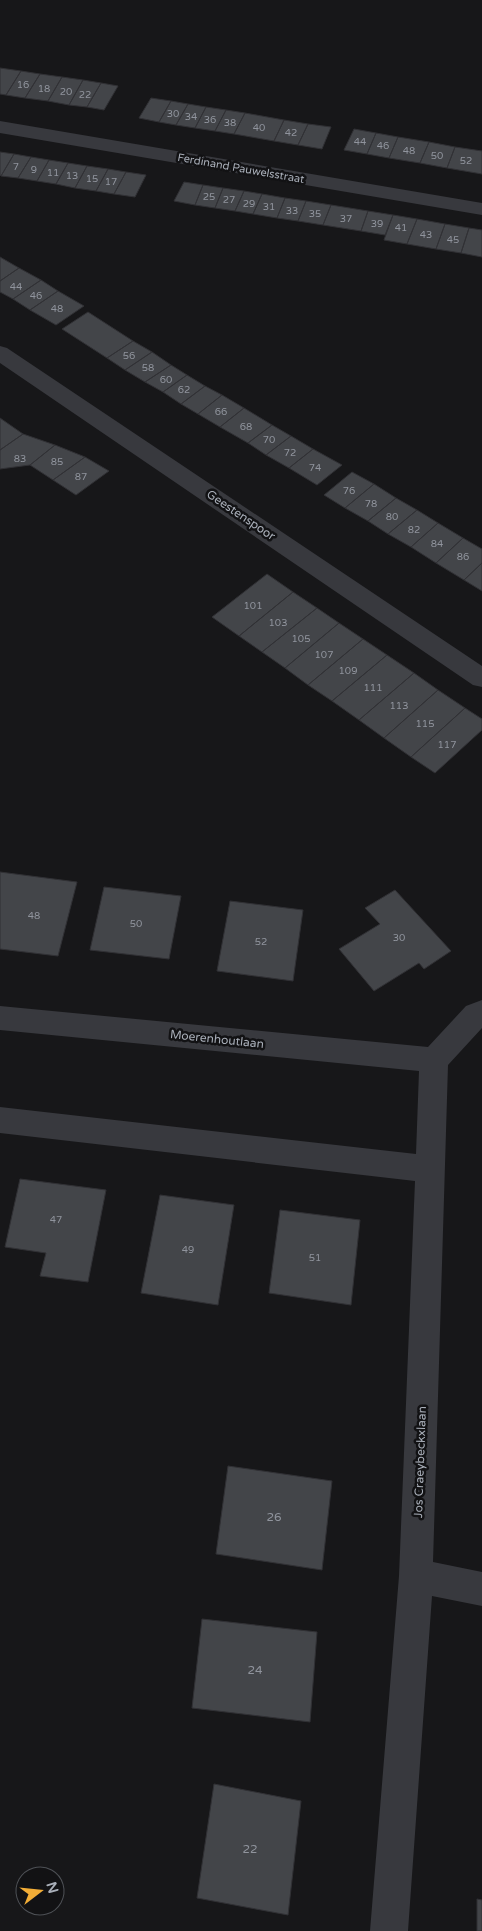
<svg xmlns="http://www.w3.org/2000/svg" width="482" height="1931" font-family="'Varela Round',sans-serif">
<rect width="100%" height="100%" fill="#171719"/>
<path fill="#434549" stroke="#313135" d="M 0,68 L 21,71 L 6,95 L 0,94 Z
M 21,71 L 40,74 L 25,98 L 6,95 Z
M 40,74 L 62,77 L 48,101 L 25,98 Z
M 62,77 L 83,80 L 69,105 L 48,101 Z
M 83,80 L 101,83 L 87,107 L 69,105 Z
M 101,83 L 118,86 L 104,110 L 87,107 Z
M 151,98 L 171,101 L 159,122 L 139,118 Z
M 171,101 L 188,104 L 176,125 L 159,122 Z
M 188,104 L 206,107 L 195,128 L 176,125 Z
M 206,107 L 226,110 L 215,131 L 195,128 Z
M 226,110 L 245,113 L 234,134 L 215,131 Z
M 245,113 L 284,120 L 274,141 L 234,134 Z
M 284,120 L 308,124 L 298,145 L 274,141 Z
M 308,124 L 331,127 L 322,149 L 298,145 Z
M 354,129 L 376,133 L 367,154 L 344,150 Z
M 376,133 L 398,137 L 389,158 L 367,154 Z
M 398,137 L 429,142 L 420,163 L 389,158 Z
M 429,142 L 455,147 L 447,168 L 420,163 Z
M 455,147 L 482,151 L 482,174 L 447,168 Z
M 0,152 L 14,154 L 1,176 L 0,175 Z
M 14,154 L 31,157 L 18,178 L 1,176 Z
M 31,157 L 49,160 L 37,181 L 18,178 Z
M 49,160 L 68,163 L 56,184 L 37,181 Z
M 68,163 L 87,166 L 75,188 L 56,184 Z
M 87,166 L 108,169 L 96,191 L 75,188 Z
M 108,169 L 126,172 L 114,194 L 96,191 Z
M 126,172 L 146,175 L 135,197 L 114,194 Z
M 184,182 L 203,185 L 195,205 L 174,201 Z
M 203,185 L 223,188 L 215,208 L 195,205 Z
M 223,188 L 244,191 L 235,211 L 215,208 Z
M 244,191 L 262,194 L 253,214 L 235,211 Z
M 262,194 L 285,198 L 277,218 L 253,214 Z
M 285,198 L 306,201 L 298,221 L 277,218 Z
M 306,201 L 331,205 L 323,225 L 298,221 Z
M 331,205 L 368,211 L 361,231 L 323,225 Z
M 368,211 L 393,215 L 385,235 L 361,231 Z
M 393,215 L 417,219 L 407,244 L 384,240 Z
M 417,219 L 445,224 L 436,249 L 407,244 Z
M 445,224 L 469,228 L 461,253 L 436,249 Z
M 469,228 L 482,230 L 482,257 L 461,253 Z
M 0,257 L 19,268 L 0,281 Z
M 19,268 L 41,280 L 13,299 L 0,292 L 0,281 Z
M 41,280 L 58,291 L 30,310 L 13,299 Z
M 58,291 L 84,306 L 56,325 L 30,310 Z
M 88,312 L 133,341 L 107,358 L 62,329 Z
M 133,341 L 152,352 L 125,370 L 107,358 Z
M 152,352 L 171,365 L 145,382 L 125,370 Z
M 171,365 L 187,375 L 163,392 L 145,382 Z
M 187,375 L 205,386 L 181,404 L 163,392 Z
M 205,386 L 222,395 L 198,414 L 181,404 Z
M 222,395 L 244,408 L 220,427 L 198,414 Z
M 244,408 L 272,425 L 248,443 L 220,427 Z
M 0,418 L 23,434 L 0,450 Z
M 272,425 L 291,436 L 266,455 L 248,443 Z
M 23,434 L 55,445 L 30,465 L 0,469 L 0,450 Z
M 291,436 L 313,449 L 289,468 L 266,455 Z
M 55,445 L 85,457 L 53,480 L 30,465 Z
M 313,449 L 342,465 L 317,485 L 289,468 Z
M 85,457 L 109,471 L 76,495 L 53,480 Z
M 352,472 L 374,484 L 345,508 L 324,495 Z
M 374,484 L 396,498 L 368,521 L 345,508 Z
M 396,498 L 417,510 L 388,534 L 368,521 Z
M 417,510 L 438,523 L 411,547 L 388,534 Z
M 438,523 L 463,538 L 436,563 L 411,547 Z
M 463,538 L 482,549 L 482,563 L 464,580 L 436,563 Z
M 482,563 L 482,591 L 464,580 Z
M 267,574 L 293,592 L 239,636 L 212,617 Z
M 293,592 L 317,608 L 262,652 L 239,636 Z
M 317,608 L 339,623 L 285,668 L 262,652 Z
M 339,623 L 363,639 L 308,685 L 285,668 Z
M 363,639 L 387,655 L 332,701 L 308,685 Z
M 387,655 L 414,673 L 359,720 L 332,701 Z
M 414,673 L 438,690 L 384,738 L 359,720 Z
M 438,690 L 465,708 L 411,757 L 384,738 Z
M 465,708 L 482,719 L 482,730 L 435,773 L 411,757 Z
M 0,872 L 77,882 L 58,956 L 0,949 Z
M 104,887 L 181,896 L 169,959 L 90,950 Z
M 395,890 L 451,951 L 424,969 L 419,963 L 374,991 L 339,949 L 380,924 L 365,908 Z
M 230,901 L 303,910 L 293,981 L 217,971 Z
M 20,1179 L 106,1190 L 88,1282 L 40,1276 L 46,1253 L 5,1247 Z
M 160,1195 L 234,1205 L 218,1305 L 141,1293 Z
M 280,1210 L 360,1220 L 351,1305 L 269,1293 Z
M 228,1466 L 332,1481 L 322,1570 L 216,1554 Z
M 202,1619 L 317,1632 L 310,1722 L 192,1708 Z
M 214,1784 L 301,1801 L 288,1915 L 197,1898 Z
M 477,1899 L 482,1900 L 482,1931 L 477,1931 Z"/>
<g fill="none" stroke-linecap="round" stroke-linejoin="round">
<path fill="#38393e" fill-rule="evenodd" d="M 0,121 L 482,203 L 482,215 L 0,133 Z
M 0,346 L 7,348 L 482,666 L 482,687 L 473,685 L 0,363 Z
M 482,1000 L 482,1028 L 448,1065 L 433,1562 L 482,1572 L 482,1606 L 432,1596 L 408,1931 L 370,1931 L 399,1576 L 415,1181 L 0,1133 L 0,1107 L 416,1154 L 419,1071 L 0,1030 L 0,1006 L 428,1047 L 466,1006 Z"/>
</g>
<g text-anchor="middle" stroke-width="5" stroke-linejoin="round" paint-order="stroke">
<g font-size="10" fill="#90949d">
<text x="23" y="88">16</text>
<text x="44" y="92">18</text>
<text x="66" y="95">20</text>
<text x="85" y="98">22</text>
<text x="173" y="117">30</text>
<text x="191" y="120">34</text>
<text x="210" y="123">36</text>
<text x="230" y="126">38</text>
<text x="259" y="131">40</text>
<text x="291" y="136">42</text>
<text x="360" y="145">44</text>
<text x="383" y="149">46</text>
<text x="409" y="154">48</text>
<text x="437" y="159">50</text>
<text x="466" y="164">52</text>
<text x="16" y="170">7</text>
<text x="34" y="173">9</text>
<text x="53" y="176">11</text>
<text x="72" y="179">13</text>
<text x="92" y="182">15</text>
<text x="111" y="185">17</text>
<text x="209" y="200">25</text>
<text x="229" y="203">27</text>
<text x="249" y="207">29</text>
<text x="269" y="210">31</text>
<text x="292" y="214">33</text>
<text x="315" y="217">35</text>
<text x="346" y="222">37</text>
<text x="377" y="227">39</text>
<text x="401" y="231">41</text>
<text x="426" y="238">43</text>
<text x="453" y="243">45</text>
<text x="16" y="290">44</text>
<text x="36" y="299">46</text>
<text x="57" y="312">48</text>
<text x="129" y="359">56</text>
<text x="148" y="371">58</text>
<text x="166" y="383">60</text>
<text x="184" y="393">62</text>
<text x="221" y="415">66</text>
<text x="246" y="430">68</text>
<text x="269" y="443">70</text>
<text x="290" y="456">72</text>
<text x="20" y="462">83</text>
<text x="57" y="465">85</text>
<text x="315" y="471">74</text>
<text x="81" y="480">87</text>
<text x="349" y="494">76</text>
<text x="371" y="507">78</text>
<text x="392" y="520">80</text>
<text x="414" y="533">82</text>
<text x="437" y="547">84</text>
<text x="463" y="560">86</text>
<text x="253" y="609">101</text>
<text x="278" y="626">103</text>
<text x="301" y="642">105</text>
<text x="324" y="658">107</text>
<text x="348" y="674">109</text>
<text x="373" y="691">111</text>
<text x="399" y="709">113</text>
<text x="425" y="727">115</text>
<text x="447" y="748">117</text>
<text x="34" y="919">48</text>
<text x="136" y="927">50</text>
<text x="399" y="941">30</text>
<text x="261" y="945">52</text>
<text x="56" y="1223">47</text>
<text x="188" y="1253">49</text>
<text x="315" y="1261">51</text>
</g>
<g font-size="11" fill="#a9afb9" stroke="#121214">
<text transform="translate(241 168) rotate(10)" y="4">Ferdinand Pauwelsstraat</text>
</g>
<g font-size="12" fill="#a9afb9" stroke="#121214">
<text transform="translate(241 515) rotate(34)" y="4">Geestenspoor</text>
<text transform="translate(217 1039) rotate(6)" y="4">Moerenhoutlaan</text>
<text transform="translate(420 1462) rotate(-88)" y="4">Jos Craeybeckxlaan</text>
</g>
<g font-size="12" fill="#90949d">
<text x="274" y="1521">26</text>
<text x="255" y="1674">24</text>
<text x="250" y="1853">22</text>
</g>
</g>
<g transform="translate(40 1891) rotate(74)"><circle r="24" fill="#121214" stroke="#4e5156"/>
<path d="M0-4L9 19L0 12L-9 19Z" fill="#f2ad37"/>
<text y="-8" font-size="14" font-weight="bold" text-anchor="middle" fill="#a9afb9">N</text>
</g>
</svg>
